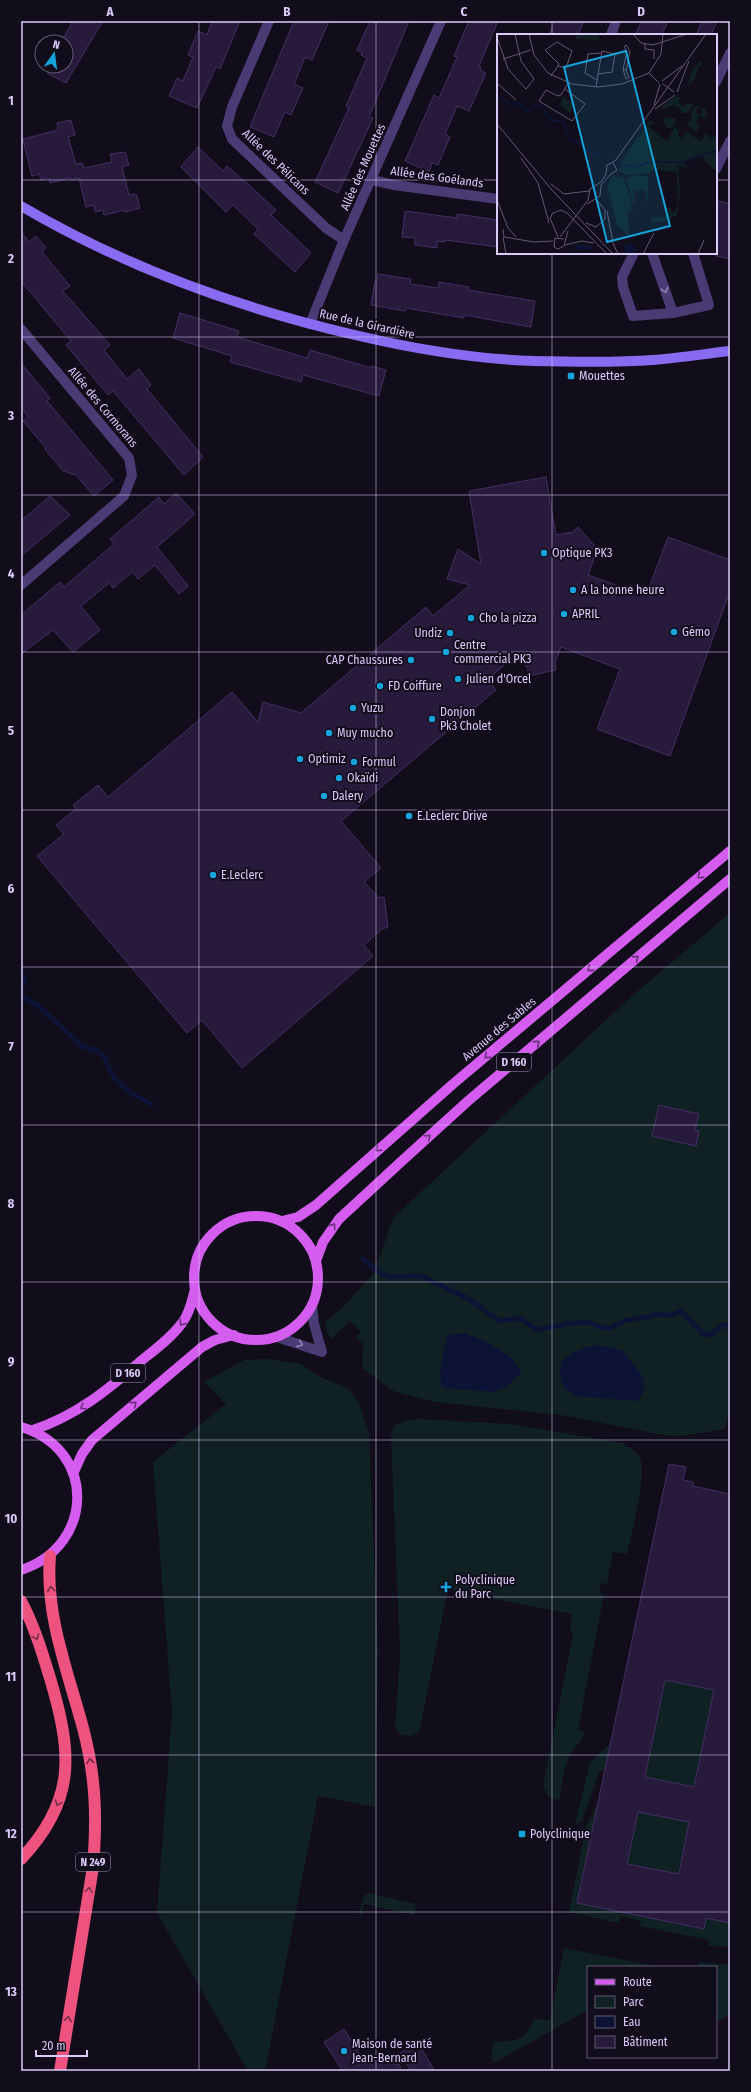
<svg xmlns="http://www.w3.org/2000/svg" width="751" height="2092" font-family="'Fira Sans Condensed',sans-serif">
<rect width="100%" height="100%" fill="#120d1b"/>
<path fill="#102124" d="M 730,913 L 730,1408 L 725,1429 L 681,1436 L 663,1435 L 561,1415 L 436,1402 L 395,1392 L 362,1368 L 363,1344 L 356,1337 L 361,1331 L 350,1321 L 331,1339 L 326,1330 L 325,1322 L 343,1307 L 374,1273 L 393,1218 L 633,995 Z
M 269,1359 L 301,1364 L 320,1377 L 349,1389 L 359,1403 L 369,1434 L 378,1649 L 375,1807 L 318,1796 L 265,2071 L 248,2071 L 157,1913 L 172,1713 L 153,1462 L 226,1404 L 204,1382 L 244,1360 Z
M 419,1419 L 510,1424 L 622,1443 C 629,1447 635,1450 639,1456 C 649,1471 631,1535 627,1554 L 613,1552 L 607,1584 L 601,1583 L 599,1593 L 604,1594 L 578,1730 L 585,1732 C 582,1743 572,1748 568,1759 C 563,1771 562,1787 559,1800 L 549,1797 L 543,1786 L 573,1635 L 570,1629 L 572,1614 L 448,1590 L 419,1732 L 412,1736 L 401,1735 L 395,1728 L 400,1654 L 391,1436 L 394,1426 L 405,1421 Z
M 665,1680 L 714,1690 L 694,1787 L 645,1777 Z
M 612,1742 L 606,1768 L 599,1772 L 582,1821 L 575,1825 L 590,1762 Z
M 599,1799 L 577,1903 L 704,1929 L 711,1895 L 730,1923 L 730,1947 L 708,1946 L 709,1940 L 640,1926 L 641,1921 L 620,1916 L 619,1923 L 569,1912 L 586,1827 Z
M 638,1812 L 689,1822 L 679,1874 L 627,1864 Z
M 368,1893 L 416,1904 L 414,1915 L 364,1904 L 361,1917 L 359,1914 L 363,1897 Z
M 564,1948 L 661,1967 L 588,1967 L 588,2010 L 494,2063 L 491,2056 L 494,2041 C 515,2043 527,2039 534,2019 L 550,2020 Z
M 699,1962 L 730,1965 L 730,2014 L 718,2021 L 716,2021 L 716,1967 L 698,1967 Z"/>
<path fill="#0c1334" d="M 465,1333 C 490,1344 506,1348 522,1372 L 509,1385 L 495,1392 L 442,1388 C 438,1372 443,1351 448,1335 Z
M 599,1345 L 622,1350 L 642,1375 L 645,1387 L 638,1401 L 575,1396 L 564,1388 L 560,1374 L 561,1362 C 572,1351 583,1347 599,1345 Z"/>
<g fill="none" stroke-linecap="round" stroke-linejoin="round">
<path stroke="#0c1334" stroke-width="5" d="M 21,972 L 25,980 L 21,989
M 21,996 L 40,1007 L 83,1047 L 96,1050 L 105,1058 L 114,1078 L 129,1092 L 151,1104
M 363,1259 L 383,1275 L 392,1277 L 421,1276 L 426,1278 L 469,1299 L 500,1321 L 521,1318 L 536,1330 L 571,1323 L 589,1322 L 599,1327 L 610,1328 L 627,1320 L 647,1317 L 658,1314 L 671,1315 L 681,1311 L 703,1334 L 711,1335 L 724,1324 L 730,1328"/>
</g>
<path fill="#271a3a" stroke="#432f63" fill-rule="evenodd" d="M 73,21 L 103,21 L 66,83 L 47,73 L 52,66 L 66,66 L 66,45 L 68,42 L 61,42 Z
M 212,21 L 240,21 L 220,69 L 216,67 L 197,108 L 169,96 L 177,78 L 183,81 L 193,57 L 188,55 L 198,31 L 207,35 Z
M 294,21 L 329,21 L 312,60 L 305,57 L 294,84 L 303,88 L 291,115 L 285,112 L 274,137 L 250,127 Z
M 370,21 L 409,21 L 369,117 L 373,118 L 338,193 L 315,182 L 349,108 L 346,106 L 367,58 L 361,55 L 362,52 L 357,50 Z
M 469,21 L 498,21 L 479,66 L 481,67 L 480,70 L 486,73 L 469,111 L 457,106 L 445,134 L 450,137 L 438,165 L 432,163 L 429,172 L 405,161 L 434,95 L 439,98 L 457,57 L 454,56 Z
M 555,21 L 584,21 L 578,35 L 549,35 Z
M 642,21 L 668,21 L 662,35 L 635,35 Z
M 702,21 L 717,21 L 711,35 L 696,35 Z
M 71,120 L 75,135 L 68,137 L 76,164 L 82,163 L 84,168 L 112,162 L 110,154 L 125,152 L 129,165 L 122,167 L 129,195 L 136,194 L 140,208 L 125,212 L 125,210 L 104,215 L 103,210 L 95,212 L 94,205 L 86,207 L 79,178 L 71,180 L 70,178 L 50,183 L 49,178 L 41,180 L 39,174 L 32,176 L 23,139 L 58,130 L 57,123 Z
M 198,147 L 223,171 L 227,166 L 250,186 L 276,210 L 271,215 L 311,253 L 295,272 L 254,234 L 258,229 L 233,205 L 226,212 L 181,167 Z
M 716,200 L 730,204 L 730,259 L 716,256 Z
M 405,211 L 457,218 L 457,214 L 498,220 L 498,247 L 445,240 L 445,242 L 437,241 L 437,248 L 415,245 L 415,238 L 402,237 Z
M 21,232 L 29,242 L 36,236 L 46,248 L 42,252 L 70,286 L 63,291 L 110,345 L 104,350 L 127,379 L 139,369 L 151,385 L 147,389 L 203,457 L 184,475 L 113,391 L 108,395 L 66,345 L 71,341 L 21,281 Z
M 378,274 L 411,279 L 410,284 L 438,288 L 439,282 L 469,287 L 468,290 L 535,301 L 531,327 L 464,315 L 464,318 L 406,308 L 405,311 L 371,305 L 375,281 L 377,281 Z
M 180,313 L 239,331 L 237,337 L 307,358 L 310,350 L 371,368 L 371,366 L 386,370 L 379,396 L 303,375 L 301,382 L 230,362 L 232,356 L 173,338 Z
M 21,363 L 50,398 L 47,401 L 113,480 L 94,496 L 76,475 L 63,471 L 45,449 L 46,448 L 23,421 L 28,417 L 21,407 Z
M 546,477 L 556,535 L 573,532 L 578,527 L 599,551 L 595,556 L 588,575 L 646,596 L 668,537 L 730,560 L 730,591 L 670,756 L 597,729 L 620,669 L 561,647 L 555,662 L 556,670 L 528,676 L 528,668 L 515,656 L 488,679 L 496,690 L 341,821 L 381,868 L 364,882 L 379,898 L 384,897 L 388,927 L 382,929 L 364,945 L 373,956 L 242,1068 L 202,1020 L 187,1033 L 37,856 L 64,834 L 56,825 L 76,809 L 73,805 L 98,785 L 108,797 L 232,692 L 258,722 L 263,702 L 301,713 L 426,607 L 433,616 L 470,585 L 447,579 L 458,549 L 481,564 L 469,491 Z
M 176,493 L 195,514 L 157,547 L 188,586 L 179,594 L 155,565 L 138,579 L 132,572 L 113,588 L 109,583 L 81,606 L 100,630 L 73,652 L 53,630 L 21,654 L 21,615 L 60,582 L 64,587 L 114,544 L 110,539 L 159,497 L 164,504 Z
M 50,496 L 70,515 L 21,556 L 21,521 Z
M 659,1105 L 699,1114 L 695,1130 L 699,1131 L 696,1146 L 652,1136 Z
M 669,1464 L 686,1467 L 683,1480 L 693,1482 L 693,1486 L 730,1494 L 730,1923 L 706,1918 L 704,1929 L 577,1903 ZM 665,1680 L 714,1690 L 694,1787 L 645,1777 ZM 638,1812 L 689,1822 L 679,1874 L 627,1864 Z
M 344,2029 L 361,2056 L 400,2065 L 400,2071 L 343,2071 L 324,2042 Z
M 417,2042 L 435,2071 L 411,2071 L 400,2053 Z"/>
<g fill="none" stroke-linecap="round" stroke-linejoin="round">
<path stroke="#493c75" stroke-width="10" d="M 269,21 L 232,107 L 227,126 L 232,139 L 326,228 L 344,240
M 611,35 L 616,21
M 716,82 L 730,53
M 716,169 L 730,141
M 372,180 L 394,185 L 498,199
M 634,253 L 622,277 L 623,287 L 633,316 L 673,313
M 652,253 L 673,313 L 709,305 L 693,253
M 310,324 L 344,240 L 441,21
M 21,329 L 129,458 L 132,475 L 124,496 L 21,585
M 312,1306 L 314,1324 L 322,1352
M 277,1337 L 322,1352"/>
<path stroke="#886bf1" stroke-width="10" d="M 21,206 C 125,267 238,308 355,335 C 414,349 473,359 534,361 C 573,362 614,363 653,360 C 679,358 704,354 730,351"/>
<path stroke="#d45def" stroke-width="10" d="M194 1278a62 62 0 1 1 124 0a62 62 0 1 1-124 0Z
M 282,1221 L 298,1217 L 316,1205 L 453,1084 L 730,851
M 316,1261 L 323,1242 L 339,1219 L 403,1160 L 468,1101 L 730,879
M 21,1427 C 97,1449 95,1546 21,1570
M 33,1430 C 76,1416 109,1389 142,1360 C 156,1349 172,1337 182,1323 C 190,1313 192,1300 195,1289
M 73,1474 L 82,1454 L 92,1440 L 202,1347 L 215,1340 L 234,1335"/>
<path stroke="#ee527f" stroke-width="12" d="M 50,1556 C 45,1615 68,1672 83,1728 C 96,1777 97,1818 93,1867 L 60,2071
M 21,1601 C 34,1625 42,1652 50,1678 C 72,1752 77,1800 21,1859"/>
</g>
<defs><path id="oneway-chevron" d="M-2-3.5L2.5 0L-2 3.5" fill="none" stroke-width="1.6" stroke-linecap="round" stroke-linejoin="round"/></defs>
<g stroke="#9184b8">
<use href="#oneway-chevron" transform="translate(665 290) rotate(74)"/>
<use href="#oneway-chevron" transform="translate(300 1344) rotate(21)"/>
</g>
<g stroke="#69317a">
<use href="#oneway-chevron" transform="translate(700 876) rotate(140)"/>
<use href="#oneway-chevron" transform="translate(636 958) rotate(-40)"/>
<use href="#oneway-chevron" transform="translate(590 969) rotate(140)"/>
<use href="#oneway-chevron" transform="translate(537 1043) rotate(-40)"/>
<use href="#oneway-chevron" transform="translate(487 1056) rotate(140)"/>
<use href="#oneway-chevron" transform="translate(428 1137) rotate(-42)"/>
<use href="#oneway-chevron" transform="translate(378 1149) rotate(138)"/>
<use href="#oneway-chevron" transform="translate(333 1226) rotate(-54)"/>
<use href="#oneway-chevron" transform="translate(182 1323) rotate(126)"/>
<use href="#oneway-chevron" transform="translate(134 1404) rotate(-41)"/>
<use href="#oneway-chevron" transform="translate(83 1407) rotate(150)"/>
</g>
<g stroke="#752c48">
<use href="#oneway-chevron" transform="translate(51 1589) rotate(-96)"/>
<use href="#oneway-chevron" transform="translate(36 1637) rotate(70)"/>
<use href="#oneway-chevron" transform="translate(90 1761) rotate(-100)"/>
<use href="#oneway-chevron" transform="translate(58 1803) rotate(110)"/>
<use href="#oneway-chevron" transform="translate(89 1890) rotate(-82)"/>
<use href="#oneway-chevron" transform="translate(68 2019) rotate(-81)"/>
</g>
<path fill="none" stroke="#d9cbfa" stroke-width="1" stroke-opacity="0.55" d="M 199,21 L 199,2071M 376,21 L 376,2071M 552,21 L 552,35M 21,180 L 498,180M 716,180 L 730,180M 552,253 L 552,2071M 21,337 L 730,337M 21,495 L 730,495M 21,652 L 730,652M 21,810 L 730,810M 21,967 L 730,967M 21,1125 L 730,1125M 21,1282 L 730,1282M 21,1440 L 730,1440M 21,1597 L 730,1597M 21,1755 L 730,1755M 21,1912 L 730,1912"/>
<g fill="#15a3dc" stroke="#120d1b" stroke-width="1.5">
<rect x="567" y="372" width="8" height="8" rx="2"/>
<circle cx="544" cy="553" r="4"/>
<circle cx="573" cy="590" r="4"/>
<circle cx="564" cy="614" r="4"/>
<circle cx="471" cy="618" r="4"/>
<circle cx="674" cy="632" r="4"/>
<circle cx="450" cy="633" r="4"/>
<circle cx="446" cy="652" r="4"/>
<circle cx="411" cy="660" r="4"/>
<circle cx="458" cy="679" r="4"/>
<circle cx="380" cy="686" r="4"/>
<circle cx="353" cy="708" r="4"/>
<circle cx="432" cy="719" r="4"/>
<circle cx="329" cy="733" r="4"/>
<circle cx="300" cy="759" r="4"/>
<circle cx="354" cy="762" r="4"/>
<circle cx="339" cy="778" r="4"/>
<circle cx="324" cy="796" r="4"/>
<circle cx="409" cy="816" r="4"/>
<circle cx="213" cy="875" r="4"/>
<path d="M444 1581h4v4h4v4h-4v4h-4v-4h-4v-4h4z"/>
<rect x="518" y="1830" width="8" height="8" rx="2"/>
<circle cx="344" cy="2051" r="4"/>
</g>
<g text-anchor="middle" stroke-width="4" stroke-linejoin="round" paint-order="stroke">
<g fill="#120d1b" stroke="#9d92b7" stroke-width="1">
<rect x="497" y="1053" width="34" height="18" rx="3"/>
<rect x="111" y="1364" width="34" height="18" rx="3"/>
<rect x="76" y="1853" width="34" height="18" rx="3"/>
</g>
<g font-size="11" font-weight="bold" fill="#d9cbfa">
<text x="514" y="1066">D 160</text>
<text x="128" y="1377">D 160</text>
<text x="93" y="1866">N 249</text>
</g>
<g font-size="12" fill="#d9cbfa" stroke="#120d1b">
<text transform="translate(276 162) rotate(44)" y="4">Allée des Pélicans</text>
<text transform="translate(363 167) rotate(-66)" y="4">Allée des Mouettes</text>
<text transform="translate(437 177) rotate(8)" y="4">Allée des Goélands</text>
<text transform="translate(367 324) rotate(13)" y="4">Rue de la Girardière</text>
<text transform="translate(103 407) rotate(50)" y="4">Allée des Cormorans</text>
<text transform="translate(499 1029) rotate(-40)" y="4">Avenue des Sables</text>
</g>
<g font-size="12" fill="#d9cbfa" stroke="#120d1b" text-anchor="start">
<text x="579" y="380">Mouettes</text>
<text x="552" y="557">Optique PK3</text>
<text x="581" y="594">A la bonne heure</text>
<text x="572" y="618">APRIL</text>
<text x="479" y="622">Cho la pizza</text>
<text x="682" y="636">Gémo</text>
<text x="442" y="637" text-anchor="end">Undiz</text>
<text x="454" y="649">Centre<tspan x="454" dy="14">commercial PK3</tspan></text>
<text x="403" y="664" text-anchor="end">CAP Chaussures</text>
<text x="466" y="683">Julien d'Orcel</text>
<text x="388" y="690">FD Coiffure</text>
<text x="361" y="712">Yuzu</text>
<text x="440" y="716">Donjon<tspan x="440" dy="14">Pk3 Cholet</tspan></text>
<text x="337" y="737">Muy mucho</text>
<text x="308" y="763">Optimiz</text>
<text x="362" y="766">Formul</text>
<text x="347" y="782">Okaïdi</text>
<text x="332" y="800">Dalery</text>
<text x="417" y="820">E.Leclerc Drive</text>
<text x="221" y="879">E.Leclerc</text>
<text x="455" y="1584">Polyclinique<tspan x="455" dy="14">du Parc</tspan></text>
<text x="530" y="1838">Polyclinique</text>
<text x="352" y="2048">Maison de santé<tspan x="352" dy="14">Jean-Bernard</tspan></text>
</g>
</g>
<g transform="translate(497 34)">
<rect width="220" height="220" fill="#120d1b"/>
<path d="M 79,0 L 102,0 L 102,6 L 79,5 ZM 203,27 L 206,31 L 201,33 L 199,42 L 191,53 L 195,36 ZM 179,62 L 183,64 L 181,69 L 187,73 L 190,69 L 197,71 L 190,79 L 185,79 L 183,74 L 177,71 L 159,77 ZM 66,63 L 78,71 L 73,79 L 63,71 ZM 199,72 L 204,73 L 199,75 L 200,80 L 205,80 L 205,74 L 209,73 L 209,84 L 202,82 L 199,89 L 203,92 L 199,98 L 190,90 L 195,85 L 194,79 ZM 181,82 L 175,93 L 170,94 L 166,86 L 168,83 L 179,85 ZM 153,86 L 157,89 L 151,92 L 170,107 L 178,92 L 180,96 L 183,95 L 181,101 L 185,104 L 189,98 L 204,107 L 209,99 L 215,105 L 217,102 L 220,104 L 220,135 L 218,137 L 205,123 L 186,128 L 192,134 L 181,132 L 183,157 L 180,181 L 169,187 L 159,188 L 151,195 L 155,190 L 154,184 L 170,182 L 173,173 L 175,179 L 178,178 L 181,167 L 180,139 L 157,135 L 152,139 L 129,141 L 121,137 L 125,127 ZM 139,141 L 151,142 L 151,172 L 148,156 L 137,157 L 138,169 L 136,169 L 129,145 ZM 115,142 L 126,143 L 133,163 L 136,176 L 131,177 L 132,203 L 120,190 L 110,152 Z" fill="#102124"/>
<path d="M127.5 215a5.5 5.5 0 1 1 11 0a5.5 5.5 0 1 1-11 0ZM 77,211 L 92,211 L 97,215 L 78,217 Z" fill="#0c1334"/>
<path fill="none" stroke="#0c1334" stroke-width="2" d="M 0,62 L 16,72 L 18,69 L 26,71 L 30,77 L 38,71 L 47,74 L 48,81 L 56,87 L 66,87 L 73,106 L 81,107 L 89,116 L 102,122M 123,131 L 139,133 L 151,128 L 185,128 L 220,116"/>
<path fill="none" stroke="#625974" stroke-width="1" d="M 32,0 L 37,21 L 51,39 L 75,50 L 101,53 L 125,50 L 152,39 L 164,20 L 166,0M 136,0 L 144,9 L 156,11 L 190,0M 0,3 L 11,35 L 29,55 L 37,45 L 24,27 L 18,0M 60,8 L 75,17 L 69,34 L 61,32 L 62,30 L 48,16 ZM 148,10 L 148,15 L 157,16 L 157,25M 6,25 L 34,16M 126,35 L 129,45 L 132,43 L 129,37 L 133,17 L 129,11 L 127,13 L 130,18 L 126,35 L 129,36M 152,39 L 162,49M 54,42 L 61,32M 100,46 L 88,39 L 91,20 L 105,19M 165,47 L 185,32M 0,49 L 19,66M 166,50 L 177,58M 99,53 L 100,46 L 105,17 L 118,20 L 115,38 L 101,40M 68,55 L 88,70 L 75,87 L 42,67 L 49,56 L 61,62 L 64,61 L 71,49M 180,58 L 192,27M 157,71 L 163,50M 158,75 L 178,61M 0,90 L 54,155 L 116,220M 24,124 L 41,149 L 52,189M 114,140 L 120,136 L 116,129M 54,150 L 67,160 L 92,157M 0,166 L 11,194 L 19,203M 90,170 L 103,162 L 104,151 L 114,140M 110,177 L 116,209 L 121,220M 89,189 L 99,193 L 108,185 L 108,176 L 99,165M 6,195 L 7,203 L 37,208 L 56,207M 6,203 L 9,220M 61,203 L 53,184 L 56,179 L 64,176 L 70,179 L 110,220M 63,203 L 91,166 L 93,155 L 104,148 L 109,140 L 110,131 L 118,127 L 209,0M 67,205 L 58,204 L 57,213 L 61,215 L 67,212 L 71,197M 68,211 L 85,207 L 97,209M 146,220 L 157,199M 201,220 L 207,206"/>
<path fill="#15a3dc" fill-opacity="0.15" stroke="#15a3dc" stroke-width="2" d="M 129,17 L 173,192 L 110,208 L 67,33 Z"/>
<rect width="220" height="220" fill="none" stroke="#d9cbfa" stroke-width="2"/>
</g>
<rect width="751" height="2092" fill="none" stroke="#120d1b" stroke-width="44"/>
<rect x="587" y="1966" width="130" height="92" fill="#120d1b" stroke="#625974"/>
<rect x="595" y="1979" width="20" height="6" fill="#d45def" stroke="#625974"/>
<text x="623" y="1986" font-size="12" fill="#d9cbfa">Route</text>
<rect x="595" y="1996" width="20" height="12" fill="#102124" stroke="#625974"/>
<text x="623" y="2006" font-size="12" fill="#d9cbfa">Parc</text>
<rect x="595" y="2016" width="20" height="12" fill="#0c1334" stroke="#625974"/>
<text x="623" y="2026" font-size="12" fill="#d9cbfa">Eau</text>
<rect x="595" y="2036" width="20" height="12" fill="#271a3a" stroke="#625974"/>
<text x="623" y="2046" font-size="12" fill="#d9cbfa">Bâtiment</text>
<g transform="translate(54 54) rotate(14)"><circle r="19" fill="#120d1b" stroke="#625974"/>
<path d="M0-3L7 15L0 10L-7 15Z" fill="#15a3dc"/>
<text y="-6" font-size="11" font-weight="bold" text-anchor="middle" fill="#d9cbfa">N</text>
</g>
<path d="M36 2050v6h51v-6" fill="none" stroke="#d9cbfa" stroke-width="2"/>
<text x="42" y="2050" font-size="12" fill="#d9cbfa" stroke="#120d1b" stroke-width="3" paint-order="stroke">20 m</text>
<rect x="22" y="22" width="707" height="2048" fill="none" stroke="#d9cbfa" stroke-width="1.5"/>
<g font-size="13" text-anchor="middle" font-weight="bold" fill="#d9cbfa">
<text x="110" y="16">A</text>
<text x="287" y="16">B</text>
<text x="464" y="16">C</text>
<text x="641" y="16">D</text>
<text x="11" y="105">1</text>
<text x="11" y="263">2</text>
<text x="11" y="420">3</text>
<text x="11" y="578">4</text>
<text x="11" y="735">5</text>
<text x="11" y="893">6</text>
<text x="11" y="1051">7</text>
<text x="11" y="1208">8</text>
<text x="11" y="1366">9</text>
<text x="11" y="1523">10</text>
<text x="11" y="1681">11</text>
<text x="11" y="1838">12</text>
<text x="11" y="1996">13</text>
</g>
</svg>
